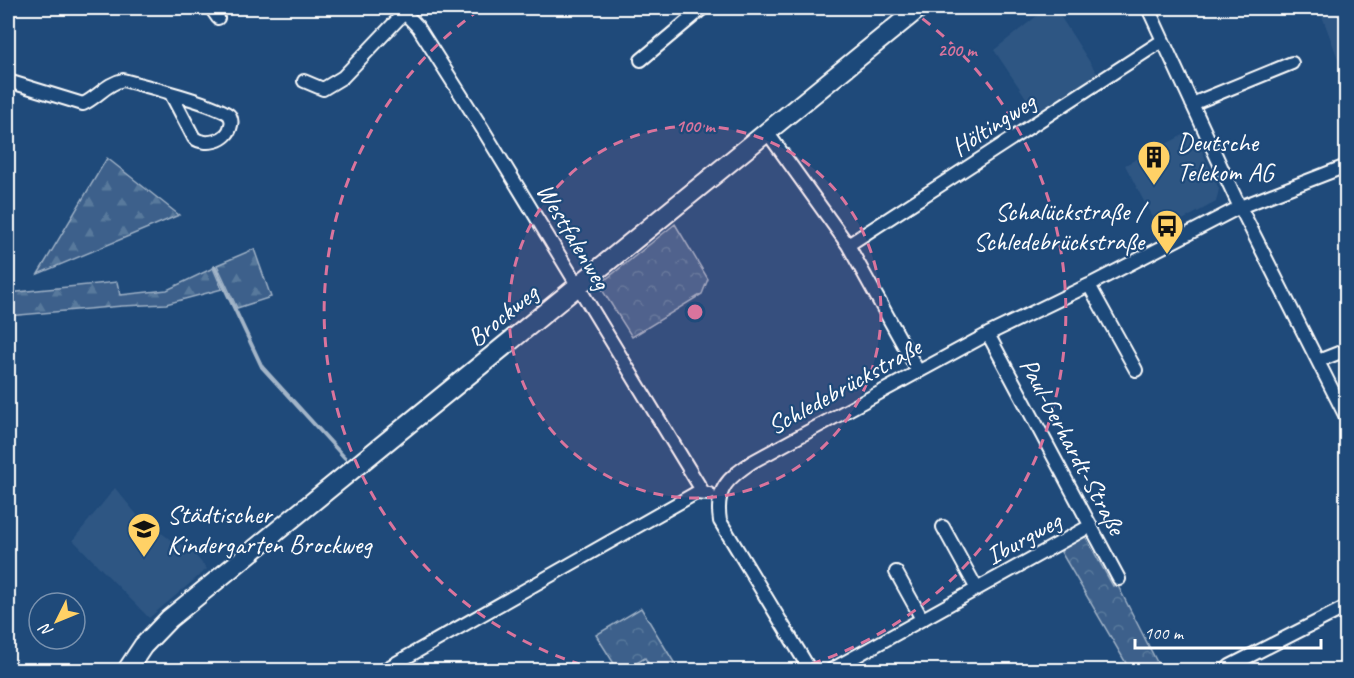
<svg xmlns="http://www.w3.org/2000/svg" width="1354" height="678" font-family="Caveat,sans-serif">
<defs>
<pattern id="forest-firs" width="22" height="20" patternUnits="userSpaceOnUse" patternTransform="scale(1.5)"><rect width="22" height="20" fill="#3c618b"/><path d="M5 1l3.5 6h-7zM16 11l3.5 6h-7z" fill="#59799c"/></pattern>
<pattern id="park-crowns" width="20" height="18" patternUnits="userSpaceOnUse" patternTransform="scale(1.5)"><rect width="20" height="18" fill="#3c618b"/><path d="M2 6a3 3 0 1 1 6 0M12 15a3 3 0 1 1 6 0" fill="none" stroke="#59799c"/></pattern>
</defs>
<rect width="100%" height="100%" fill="#1f4a7a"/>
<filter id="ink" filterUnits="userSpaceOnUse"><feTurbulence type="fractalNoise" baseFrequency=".0167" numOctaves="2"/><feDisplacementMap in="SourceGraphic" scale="12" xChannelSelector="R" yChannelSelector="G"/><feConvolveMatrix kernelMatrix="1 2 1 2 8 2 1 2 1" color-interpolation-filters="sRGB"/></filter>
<g filter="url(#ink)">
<path fill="#2e5683" d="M 1047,8 L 1055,8 L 1098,75 L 1037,114 L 994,50 Z
M 1319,8 L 1346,8 L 1346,80 Z
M 1193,130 L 1219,189 L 1216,202 L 1160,232 L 1125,165 Z
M 115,488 L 138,516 L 171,540 L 189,548 L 207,569 L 149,618 L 73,540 Z"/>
<path fill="url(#forest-firs)" stroke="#9eb0c5" stroke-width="1.5" d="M 107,158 L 179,215 L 38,274 Z
M 254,249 L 271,297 L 237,308 L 217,265 Z
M 213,268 L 222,289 L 166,304 L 122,306 L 8,316 L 8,293 L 117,282 L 120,295 L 167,290 Z"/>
<path fill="url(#park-crowns)" stroke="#9eb0c5" stroke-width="1.5" d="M 675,224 L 708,279 L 702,294 L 632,337 L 599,285 Z
M 1084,534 L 1113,586 L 1117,584 L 1161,670 L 1130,670 L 1061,552 L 1064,546 Z
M 641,608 L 675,664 L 664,670 L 652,670 L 645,658 L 625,670 L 618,670 L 596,635 Z"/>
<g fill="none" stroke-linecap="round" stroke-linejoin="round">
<path stroke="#a3b5c8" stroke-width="4" d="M 215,267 L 262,367 L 345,458"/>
<defs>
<path id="street" d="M 211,8 L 218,18
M 400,8 L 418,27 L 482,128 L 703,492
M 1148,8 L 1236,199 L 1346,417
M 641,60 L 703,8
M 8,81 L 83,104 C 98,97 107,83 123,80 C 139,84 224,106 230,116 C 231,118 232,122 231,125 C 228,142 205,146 194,138 L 171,94
M 304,81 L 323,89 L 343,77 L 405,12
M 1192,104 L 1292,63
M 767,132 L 848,245 L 918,371
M 848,245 L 1162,41
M 1089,285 L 1136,370
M 988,334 L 1119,579
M 1318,361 L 1346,350
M 943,527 L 977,589
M 896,572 L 922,619
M 384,670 L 696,493 L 709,494
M 810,670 L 720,521 C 715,489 727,479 752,462 L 988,334 L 1089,285 L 1240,207 L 1346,166
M 831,670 L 1090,526
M 1226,670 L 1230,666 L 1346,607"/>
<path id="secondary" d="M 127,670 L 143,646 L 169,619 L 919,8"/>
</defs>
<use href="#street" stroke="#fff" stroke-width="16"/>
<use href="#secondary" stroke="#fff" stroke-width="22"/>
<use href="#street" stroke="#1f4a7a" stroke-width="12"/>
<use href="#secondary" stroke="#1f4a7a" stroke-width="18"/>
</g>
</g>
<circle cx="695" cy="312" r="186" fill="#da749d" fill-opacity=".12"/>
<g fill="none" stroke="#da749d" stroke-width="3" stroke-dasharray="10 8">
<circle cx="695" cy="312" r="186"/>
<path d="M599 670A371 371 0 0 1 482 8M908 8A371 371 0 0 1 791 670"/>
</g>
<defs>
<symbol id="building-pin" viewBox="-11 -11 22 30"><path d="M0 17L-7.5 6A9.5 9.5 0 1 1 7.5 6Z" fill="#ffd166" stroke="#1f4a7a"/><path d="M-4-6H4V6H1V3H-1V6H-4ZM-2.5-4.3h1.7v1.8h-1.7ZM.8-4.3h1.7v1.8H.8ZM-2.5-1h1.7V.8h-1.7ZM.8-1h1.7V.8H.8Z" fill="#111"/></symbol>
<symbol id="bus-pin" viewBox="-11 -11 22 30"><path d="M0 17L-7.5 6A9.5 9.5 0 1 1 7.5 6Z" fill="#ffd166" stroke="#1f4a7a"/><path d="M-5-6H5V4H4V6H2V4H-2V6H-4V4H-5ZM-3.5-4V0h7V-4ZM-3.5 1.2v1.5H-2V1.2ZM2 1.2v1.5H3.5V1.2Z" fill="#111"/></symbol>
<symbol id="school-pin" viewBox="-11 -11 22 30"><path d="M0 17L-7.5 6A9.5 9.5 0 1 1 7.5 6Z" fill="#ffd166" stroke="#1f4a7a"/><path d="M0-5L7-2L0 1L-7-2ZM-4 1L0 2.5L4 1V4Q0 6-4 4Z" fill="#111"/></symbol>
</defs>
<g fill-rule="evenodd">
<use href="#building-pin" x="1135" y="138" width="38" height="52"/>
<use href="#bus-pin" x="1148" y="207" width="38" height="52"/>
<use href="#school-pin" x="125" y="510" width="38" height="52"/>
</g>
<g text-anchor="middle" stroke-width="4.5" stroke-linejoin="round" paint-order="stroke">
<g font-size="26" fill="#fff" stroke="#1f4a7a">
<text transform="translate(993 124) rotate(-33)" y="9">Höltingweg</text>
<text transform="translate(574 236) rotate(59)" y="9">Westfalenweg</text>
<text transform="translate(502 315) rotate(-39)" y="9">Brockweg</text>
<text transform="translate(844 386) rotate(-29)" y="9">Schledebrückstraße</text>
<text transform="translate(1073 446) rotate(62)" y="9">Paul-Gerhardt-Straße</text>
<text transform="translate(1023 538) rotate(-29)" y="9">Iburgweg</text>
</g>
<g font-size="26" fill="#fff" stroke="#1f4a7a" text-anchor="start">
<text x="1177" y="151">Deutsche<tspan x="1177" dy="30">Telekom AG</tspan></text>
<text x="1144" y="220" text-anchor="end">Schalückstraße /<tspan x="1144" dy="30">Schledebrückstraße</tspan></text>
<text x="167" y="523">Städtischer<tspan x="167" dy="30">Kindergarten Brockweg</tspan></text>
</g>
</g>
<circle cx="695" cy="312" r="9" fill="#da749d" stroke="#1f4a7a" stroke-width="3"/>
<g font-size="18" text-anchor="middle" font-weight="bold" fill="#da749d" stroke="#1f4a7a" stroke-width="4.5" stroke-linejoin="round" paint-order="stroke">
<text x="957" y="56">200 m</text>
<text x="695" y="132">100 m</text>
</g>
<rect width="1354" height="678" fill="none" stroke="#1f4a7a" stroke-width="30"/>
<rect x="15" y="15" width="1324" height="648" fill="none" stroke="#fff" stroke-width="2" filter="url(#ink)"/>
<g transform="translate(57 621) rotate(227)"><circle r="28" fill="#1f4a7a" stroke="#7992af" stroke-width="1.5"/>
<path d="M0-4.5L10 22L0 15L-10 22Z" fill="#ffd166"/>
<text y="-9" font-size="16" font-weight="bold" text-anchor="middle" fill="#ffffff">N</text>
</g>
<path d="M1135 639v9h186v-9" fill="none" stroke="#ffffff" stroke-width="3"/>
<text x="1144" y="639" font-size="18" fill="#ffffff" stroke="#1f4a7a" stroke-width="4.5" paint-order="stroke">100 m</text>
</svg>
